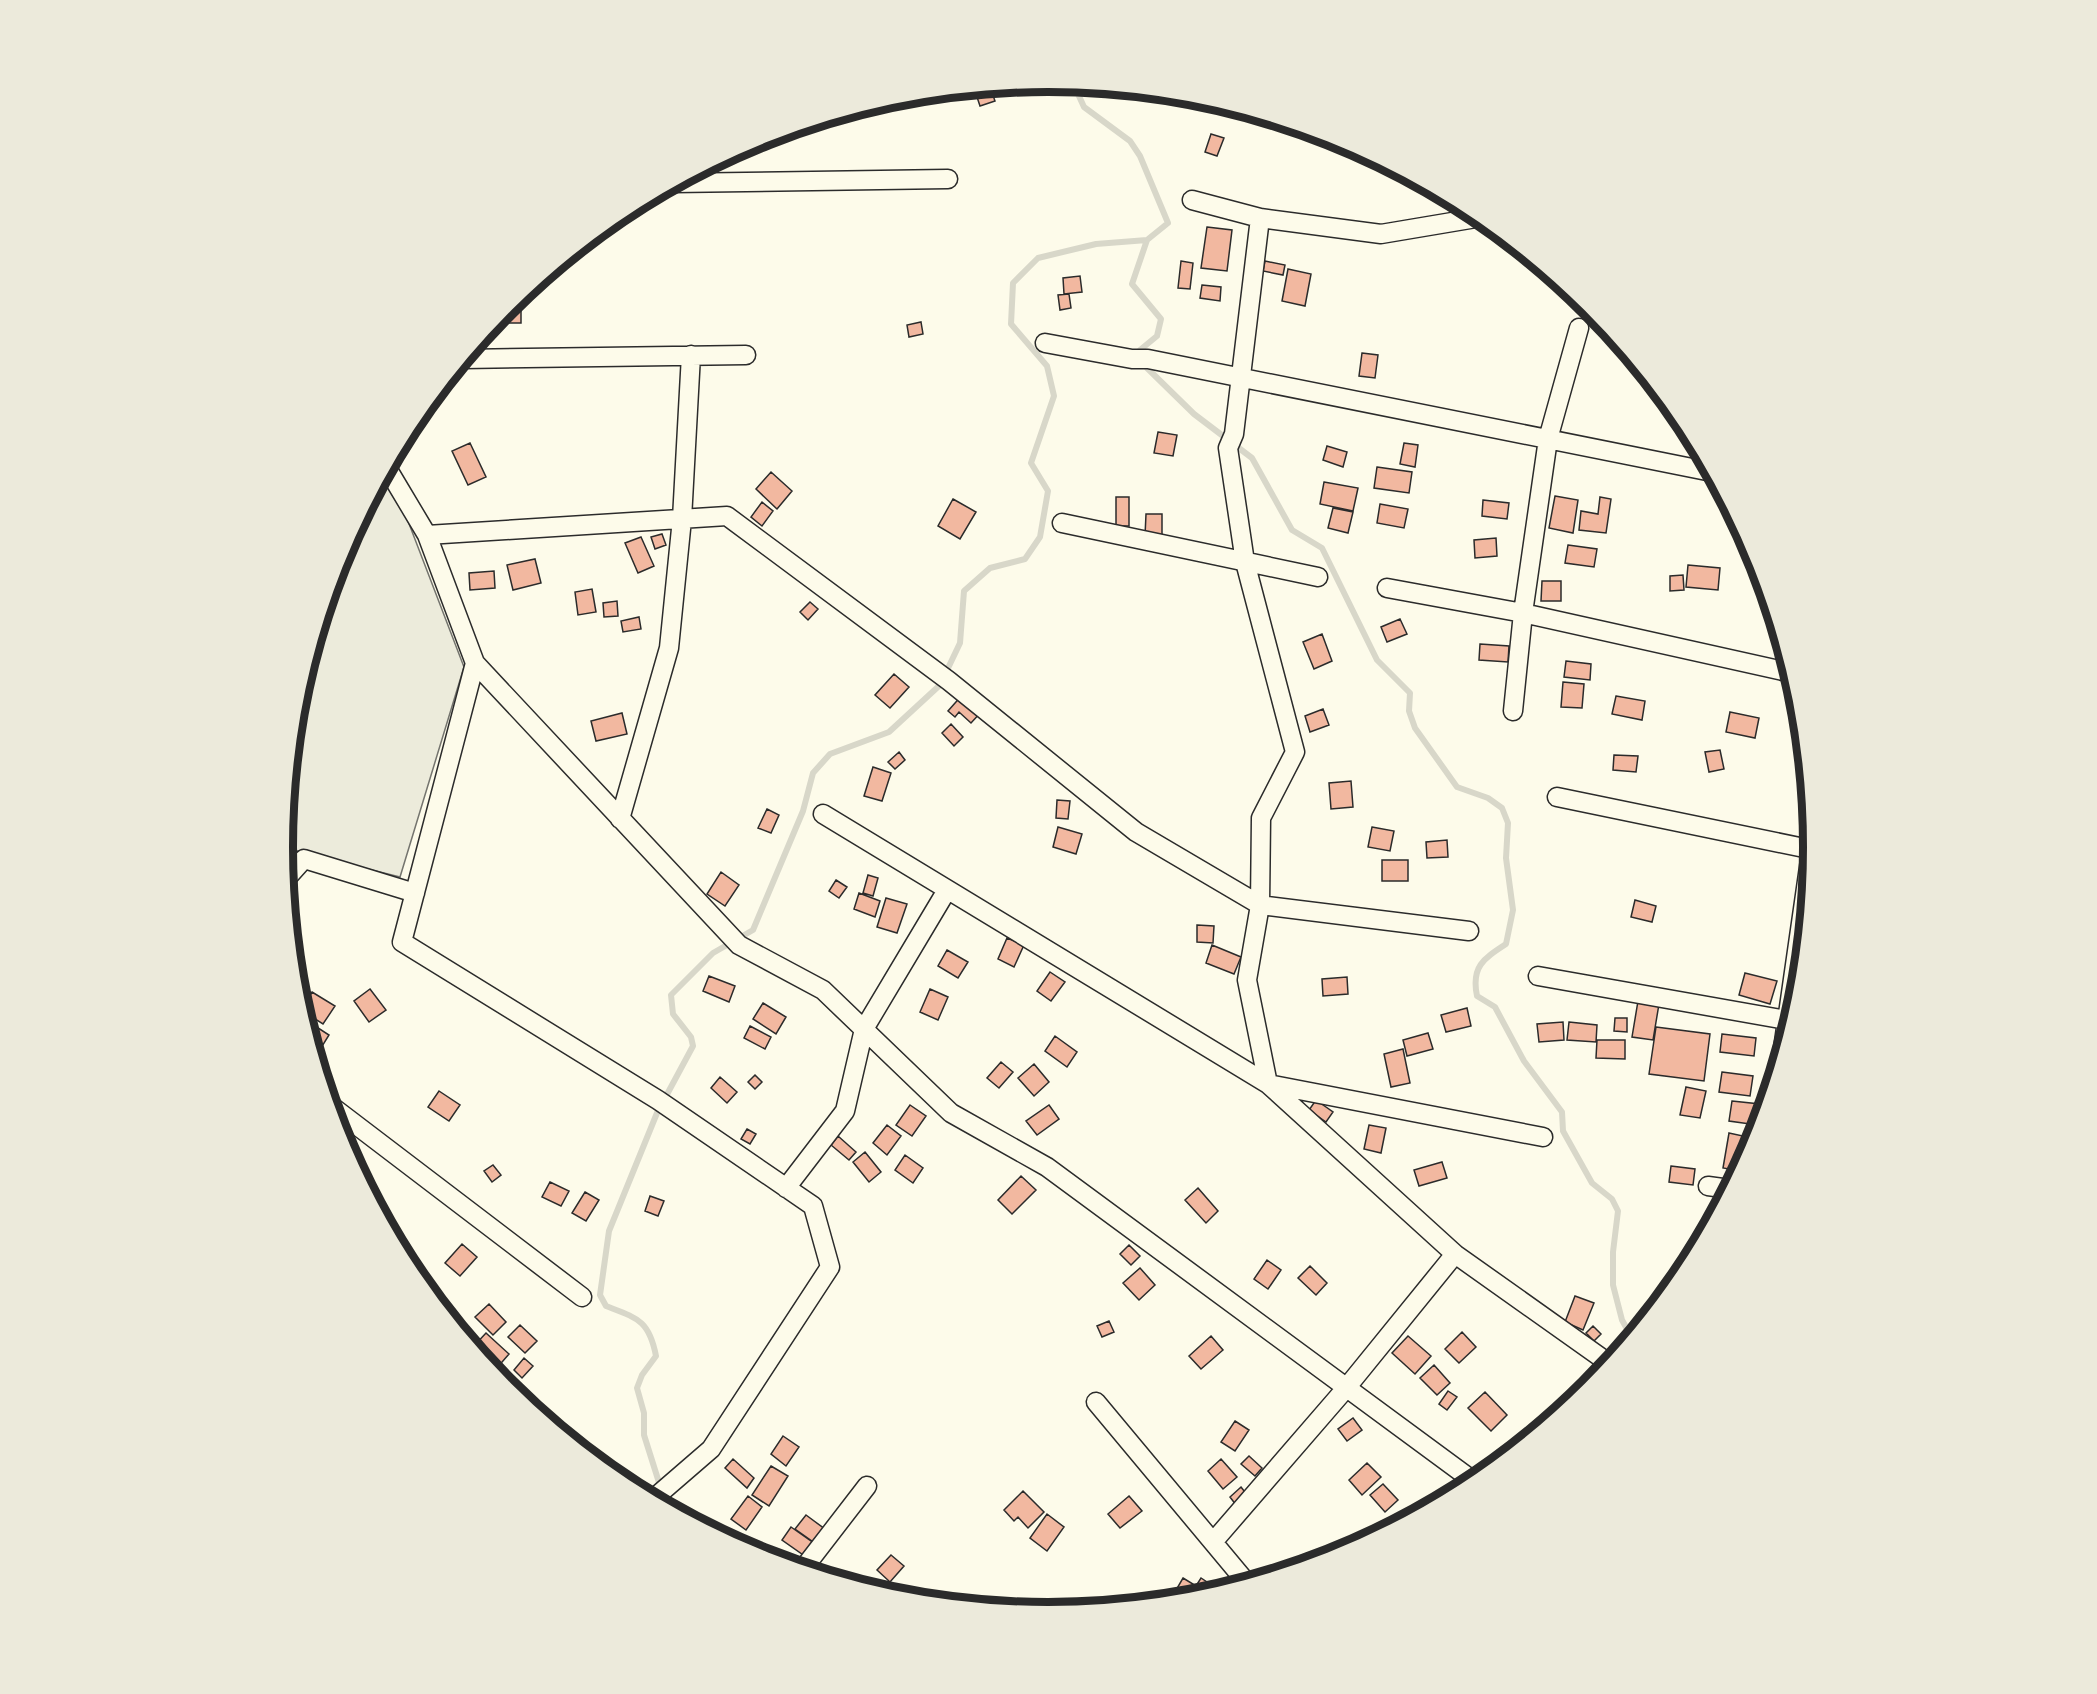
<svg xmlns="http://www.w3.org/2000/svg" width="2097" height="1694" font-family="Poppins,sans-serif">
<rect width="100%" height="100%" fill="#fdfbea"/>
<path fill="#ecebdb" stroke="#74746e" stroke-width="1.5" d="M 379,482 L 398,495 L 464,667 L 400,877 L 299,852 L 283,840 L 297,697 L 341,554 Z"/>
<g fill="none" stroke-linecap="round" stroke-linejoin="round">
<path stroke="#d8d7c9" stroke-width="6" d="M 1073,83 L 1084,107 L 1130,141 L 1140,156 L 1168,223 L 1147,240 L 1132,284 L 1161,319 L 1157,336 L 1140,350 L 1147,368 L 1194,414 L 1252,458 L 1292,530 L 1322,548 L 1377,660 L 1410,693 L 1409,711 L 1415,728 L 1457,787 L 1488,798 L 1502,808 L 1508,823 L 1506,858 L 1513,910 L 1506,944 C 1483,959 1471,967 1477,996 L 1495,1007 L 1524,1061 L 1562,1112 L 1563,1131 L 1592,1183 L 1612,1199 L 1618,1211 L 1613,1252 L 1613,1285 L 1622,1320 L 1632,1338
M 676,1512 L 662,1492 L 644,1435 L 644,1413 L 637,1388 L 642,1375 L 656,1356 C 649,1320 637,1318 606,1306 L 600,1295 L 609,1231 L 657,1113 L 693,1046 L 691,1037 L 673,1014 L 671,995 L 713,953 L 753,930 L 803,811 L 813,773 L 830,754 L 889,732 L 940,685 L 960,643 L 964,591 L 990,568 L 1025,559 L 1040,537 L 1048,491 L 1031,463 L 1054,396 L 1047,366 L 1011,324 L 1013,283 L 1038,258 L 1096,244 L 1147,240"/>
</g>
<path fill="#f2b8a0" stroke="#2b2b2b" stroke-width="1.5" d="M 990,87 L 995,101 L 980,106 L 974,88 Z
M 1211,134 L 1224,138 L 1217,156 L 1205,152 Z
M 1207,227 L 1232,230 L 1227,271 L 1201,268 Z
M 1181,261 L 1193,263 L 1190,289 L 1178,288 Z
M 1265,261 L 1285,265 L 1283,275 L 1263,271 Z
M 1288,269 L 1311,274 L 1305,306 L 1282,301 Z
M 1080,276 L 1082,292 L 1064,294 L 1063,278 Z
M 1202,285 L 1221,287 L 1220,301 L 1200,298 Z
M 521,294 L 521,323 L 508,323 L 508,304 Z
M 1069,294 L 1071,308 L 1060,310 L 1058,295 Z
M 921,322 L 923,334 L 909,337 L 907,325 Z
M 1626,349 L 1642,369 L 1622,356 Z
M 1362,353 L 1378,355 L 1375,378 L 1359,376 Z
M 1158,432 L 1177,435 L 1173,456 L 1154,453 Z
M 470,443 L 486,477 L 468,485 L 452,451 Z
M 1404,443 L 1418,445 L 1415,467 L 1400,464 Z
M 1327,446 L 1347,452 L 1343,467 L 1323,460 Z
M 1377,467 L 1412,472 L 1409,493 L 1374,488 Z
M 771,472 L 792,491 L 777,509 L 756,489 Z
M 1324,482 L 1358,488 L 1353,511 L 1320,504 Z
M 1555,496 L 1578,500 L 1573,533 L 1549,528 Z
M 1116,497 L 1129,497 L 1129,526 L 1116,526 Z
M 1600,497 L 1611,499 L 1606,533 L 1579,530 L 1581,511 L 1598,514 Z
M 953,499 L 976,512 L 960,539 L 938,526 Z
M 1483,500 L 1509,503 L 1507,519 L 1482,516 Z
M 762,502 L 773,511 L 762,526 L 751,517 Z
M 1380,504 L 1408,509 L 1404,528 L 1377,523 Z
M 1333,508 L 1353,512 L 1348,533 L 1328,528 Z
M 1146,514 L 1162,514 L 1162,536 L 1145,536 Z
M 662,534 L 666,545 L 655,549 L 651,537 Z
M 641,537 L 654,566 L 638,573 L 625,543 Z
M 1496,538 L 1497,556 L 1475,558 L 1474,540 Z
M 1568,545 L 1597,549 L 1594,567 L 1565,563 Z
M 535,559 L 541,583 L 513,590 L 507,565 Z
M 1688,565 L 1720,568 L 1718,590 L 1686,587 Z
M 494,571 L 495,588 L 470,590 L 469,573 Z
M 1683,575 L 1684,590 L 1670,591 L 1670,576 Z
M 1542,581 L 1561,581 L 1561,601 L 1541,601 Z
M 592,589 L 596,612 L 578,615 L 575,592 Z
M 617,601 L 618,616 L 604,617 L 603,603 Z
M 810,602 L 818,609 L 808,620 L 800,612 Z
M 639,617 L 641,629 L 623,632 L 621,621 Z
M 1400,619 L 1407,634 L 1387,642 L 1381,627 Z
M 1322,634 L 1332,661 L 1314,669 L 1303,642 Z
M 1480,644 L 1509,646 L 1508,662 L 1479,660 Z
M 1566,661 L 1591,664 L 1590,680 L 1564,677 Z
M 894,674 L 909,687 L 890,708 L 875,695 Z
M 1563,682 L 1584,684 L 1582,708 L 1561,707 Z
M 963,694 L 982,711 L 971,723 L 959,712 L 955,717 L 948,711 Z
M 1616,696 L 1645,701 L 1642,720 L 1612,714 Z
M 1323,709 L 1329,725 L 1310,732 L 1305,716 Z
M 1730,712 L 1759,718 L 1755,738 L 1726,732 Z
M 622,713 L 627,734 L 596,741 L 591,721 Z
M 951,724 L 963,737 L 954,746 L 942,733 Z
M 1720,750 L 1724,769 L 1709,772 L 1705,752 Z
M 899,752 L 905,760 L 895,769 L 888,762 Z
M 1614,755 L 1638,756 L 1636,772 L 1613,770 Z
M 873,767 L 891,773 L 882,801 L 864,796 Z
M 1351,781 L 1353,807 L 1331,809 L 1329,783 Z
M 1057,800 L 1070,801 L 1068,819 L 1056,818 Z
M 767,809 L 779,815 L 771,833 L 758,828 Z
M 1058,827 L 1082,834 L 1076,854 L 1053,847 Z
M 1372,827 L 1394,831 L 1390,851 L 1368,847 Z
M 1447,840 L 1448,857 L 1427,858 L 1426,842 Z
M 1382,860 L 1408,860 L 1408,881 L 1382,881 Z
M 721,872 L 739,885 L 725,906 L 707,894 Z
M 868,875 L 878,878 L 873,896 L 863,893 Z
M 836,880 L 847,887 L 839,898 L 829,891 Z
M 859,893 L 880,901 L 875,917 L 854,909 Z
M 886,898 L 907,904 L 897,933 L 877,927 Z
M 1635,900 L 1656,906 L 1652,922 L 1631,917 Z
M 1197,925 L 1214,926 L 1213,943 L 1197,942 Z
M 1007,938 L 1024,945 L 1014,967 L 998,959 Z
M 1212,945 L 1241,957 L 1234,974 L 1206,963 Z
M 947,950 L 968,962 L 958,978 L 938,966 Z
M 1050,972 L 1065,982 L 1051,1001 L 1037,991 Z
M 1745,973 L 1777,981 L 1770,1004 L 1739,995 Z
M 709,976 L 735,986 L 729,1002 L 703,991 Z
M 1347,977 L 1348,994 L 1323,996 L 1322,979 Z
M 370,989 L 386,1010 L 369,1022 L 354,1001 Z
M 930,989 L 948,997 L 938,1020 L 920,1012 Z
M 312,992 L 335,1006 L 323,1024 L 301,1010 Z
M 1638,1001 L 1659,1004 L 1653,1040 L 1632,1037 Z
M 763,1003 L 786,1017 L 776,1034 L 753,1019 Z
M 1467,1008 L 1471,1026 L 1446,1032 L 1441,1015 Z
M 1615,1018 L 1627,1018 L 1627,1032 L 1614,1031 Z
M 1563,1022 L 1564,1040 L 1539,1042 L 1537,1024 Z
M 1569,1022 L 1597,1025 L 1596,1042 L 1567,1040 Z
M 315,1026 L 329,1035 L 321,1048 L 311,1041 L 309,1035 Z
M 750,1026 L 771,1037 L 765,1049 L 744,1038 Z
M 1656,1027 L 1710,1034 L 1704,1081 L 1649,1074 Z
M 1428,1033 L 1433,1049 L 1407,1056 L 1403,1040 Z
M 1722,1034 L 1756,1038 L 1754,1056 L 1720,1052 Z
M 1055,1036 L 1077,1052 L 1067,1067 L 1045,1051 Z
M 1597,1040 L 1625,1040 L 1625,1059 L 1596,1058 Z
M 1403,1049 L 1410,1083 L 1391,1087 L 1384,1054 Z
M 1001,1062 L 1013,1072 L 999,1088 L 987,1078 Z
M 1034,1064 L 1049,1082 L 1034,1096 L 1018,1078 Z
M 1722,1072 L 1753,1076 L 1750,1096 L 1719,1092 Z
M 755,1075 L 762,1082 L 755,1089 L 748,1082 Z
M 720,1077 L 737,1092 L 727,1103 L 711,1088 Z
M 1686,1087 L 1706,1091 L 1700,1118 L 1680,1115 Z
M 439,1091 L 460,1105 L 449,1121 L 428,1107 Z
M 1316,1100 L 1333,1112 L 1326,1122 L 1309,1110 Z
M 1732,1101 L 1760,1104 L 1757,1125 L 1729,1121 Z
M 910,1105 L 926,1116 L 912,1136 L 896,1125 Z
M 1049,1105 L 1059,1119 L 1037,1135 L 1026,1121 Z
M 887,1125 L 901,1136 L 887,1155 L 873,1143 Z
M 1369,1125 L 1386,1128 L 1381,1153 L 1364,1149 Z
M 747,1129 L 756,1134 L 750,1144 L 741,1139 Z
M 1729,1133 L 1743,1136 L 1740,1155 L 1748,1156 L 1740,1171 L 1723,1168 Z
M 838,1136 L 856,1152 L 849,1160 L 831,1145 Z
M 865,1152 L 881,1172 L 869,1182 L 853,1162 Z
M 905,1155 L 923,1168 L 913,1183 L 895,1170 Z
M 1442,1162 L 1447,1178 L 1419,1186 L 1414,1170 Z
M 493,1165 L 501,1175 L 492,1182 L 484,1171 Z
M 1671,1166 L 1695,1169 L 1693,1185 L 1669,1182 Z
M 1021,1176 L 1036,1190 L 1012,1214 L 998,1200 Z
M 550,1182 L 569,1191 L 561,1206 L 542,1197 Z
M 1198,1188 L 1218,1211 L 1206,1223 L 1185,1200 Z
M 585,1192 L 599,1200 L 586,1221 L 572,1213 Z
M 650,1196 L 664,1201 L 658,1216 L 645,1211 Z
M 1716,1215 L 1707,1233 L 1702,1220 Z
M 462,1244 L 477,1257 L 460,1276 L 445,1263 Z
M 1129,1245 L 1140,1256 L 1131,1265 L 1120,1254 Z
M 1267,1260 L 1281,1270 L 1268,1289 L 1254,1279 Z
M 1310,1266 L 1327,1283 L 1316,1295 L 1298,1278 Z
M 1140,1268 L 1155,1285 L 1139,1300 L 1123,1283 Z
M 1575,1296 L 1594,1303 L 1583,1330 L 1565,1322 Z
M 489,1304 L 506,1322 L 493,1335 L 475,1317 Z
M 1109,1321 L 1114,1332 L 1102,1337 L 1097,1326 Z
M 520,1325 L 537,1341 L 525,1353 L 508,1337 Z
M 1593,1326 L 1601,1334 L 1594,1341 L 1586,1333 Z
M 1462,1332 L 1476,1347 L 1459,1363 L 1445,1349 Z
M 486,1333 L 509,1354 L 496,1369 L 473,1347 Z
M 1211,1336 L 1223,1350 L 1201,1369 L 1189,1356 Z
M 1408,1336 L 1431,1356 L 1415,1374 L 1392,1353 Z
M 524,1358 L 533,1366 L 522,1378 L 514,1370 Z
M 1434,1365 L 1450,1383 L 1437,1395 L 1420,1378 Z
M 1448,1391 L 1457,1397 L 1447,1410 L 1439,1404 Z
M 1485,1392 L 1507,1415 L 1491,1431 L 1468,1408 Z
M 1353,1418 L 1362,1430 L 1347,1441 L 1338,1429 Z
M 1235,1421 L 1249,1430 L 1235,1451 L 1221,1442 Z
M 783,1436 L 799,1447 L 786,1466 L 771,1454 Z
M 1249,1456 L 1262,1468 L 1255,1476 L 1241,1464 Z
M 733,1459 L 754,1478 L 747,1488 L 725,1468 Z
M 1221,1459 L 1237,1477 L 1223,1489 L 1208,1471 Z
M 1367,1463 L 1381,1477 L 1362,1495 L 1349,1480 Z
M 771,1466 L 788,1476 L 769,1506 L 752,1495 Z
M 1383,1484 L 1398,1500 L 1385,1512 L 1370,1495 Z
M 1241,1487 L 1248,1496 L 1236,1505 L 1230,1497 Z
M 1023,1491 L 1044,1512 L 1028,1528 L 1018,1517 L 1014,1521 L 1004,1510 Z
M 748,1496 L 762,1507 L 746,1530 L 731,1519 Z
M 1129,1496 L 1142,1511 L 1120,1528 L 1108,1514 Z
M 1047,1514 L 1064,1527 L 1047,1551 L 1030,1538 Z
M 806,1515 L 829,1532 L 819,1546 L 795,1529 Z
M 791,1527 L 818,1546 L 809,1559 L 782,1540 Z
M 891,1555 L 904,1566 L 890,1582 L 877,1570 Z
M 1183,1578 L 1196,1586 L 1201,1578 L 1210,1584 L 1203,1597 L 1177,1600 L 1172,1597 Z"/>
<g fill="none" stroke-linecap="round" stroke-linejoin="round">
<defs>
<path id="minor" d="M 673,183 L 948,179
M 1192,200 L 1260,218 L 1381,234 L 1482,217
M 1260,218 L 1234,434 L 1228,448 L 1245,562 L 1295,752 L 1261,818 L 1260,905 L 1247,980 L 1268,1084 L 1543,1137
M 1045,343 L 1132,359 L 1148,359 L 1712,472
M 463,359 L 746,355
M 387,468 L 427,535 L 475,663 L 402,942 L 658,1100 L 813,1206 L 830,1267 L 711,1449 L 652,1500
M 1062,523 L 1318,577
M 427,535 L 727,516 L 949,681 L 1136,832 L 1260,905 L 1469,931
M 1387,588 L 1523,613 L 1792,673
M 475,663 L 739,945 L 823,990 L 951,1113 L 1047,1167 L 1476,1483
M 1513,711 L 1523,613 L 1548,439 L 1579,328
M 1557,797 L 1814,850
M 823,814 L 1268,1084 L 1455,1254 L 1610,1364
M 620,819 L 669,648 L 682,519 L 691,355
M 286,879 L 304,859 L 415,893
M 1538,976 L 1792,1021
M 1782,1056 L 1813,839
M 330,1105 L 582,1297
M 1708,1186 L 1730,1189
M 786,1188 L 845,1111 L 864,1029 L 947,890
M 1096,1402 L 1247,1583
M 1213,1542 L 1347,1387 L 1455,1254
M 803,1569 L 867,1486"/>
</defs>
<use href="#minor" stroke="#2b2b2b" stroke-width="21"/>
<use href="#minor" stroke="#fdfbea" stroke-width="18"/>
</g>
<path d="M0 0H2097V1694H0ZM293 847a755 755 0 1 1 1510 0a755 755 0 1 1-1510 0Z" fill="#eceadb" fill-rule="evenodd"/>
<path fill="none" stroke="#2b2b2b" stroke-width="8" d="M293 847a755 755 0 1 1 1510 0a755 755 0 1 1-1510 0Z"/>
</svg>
